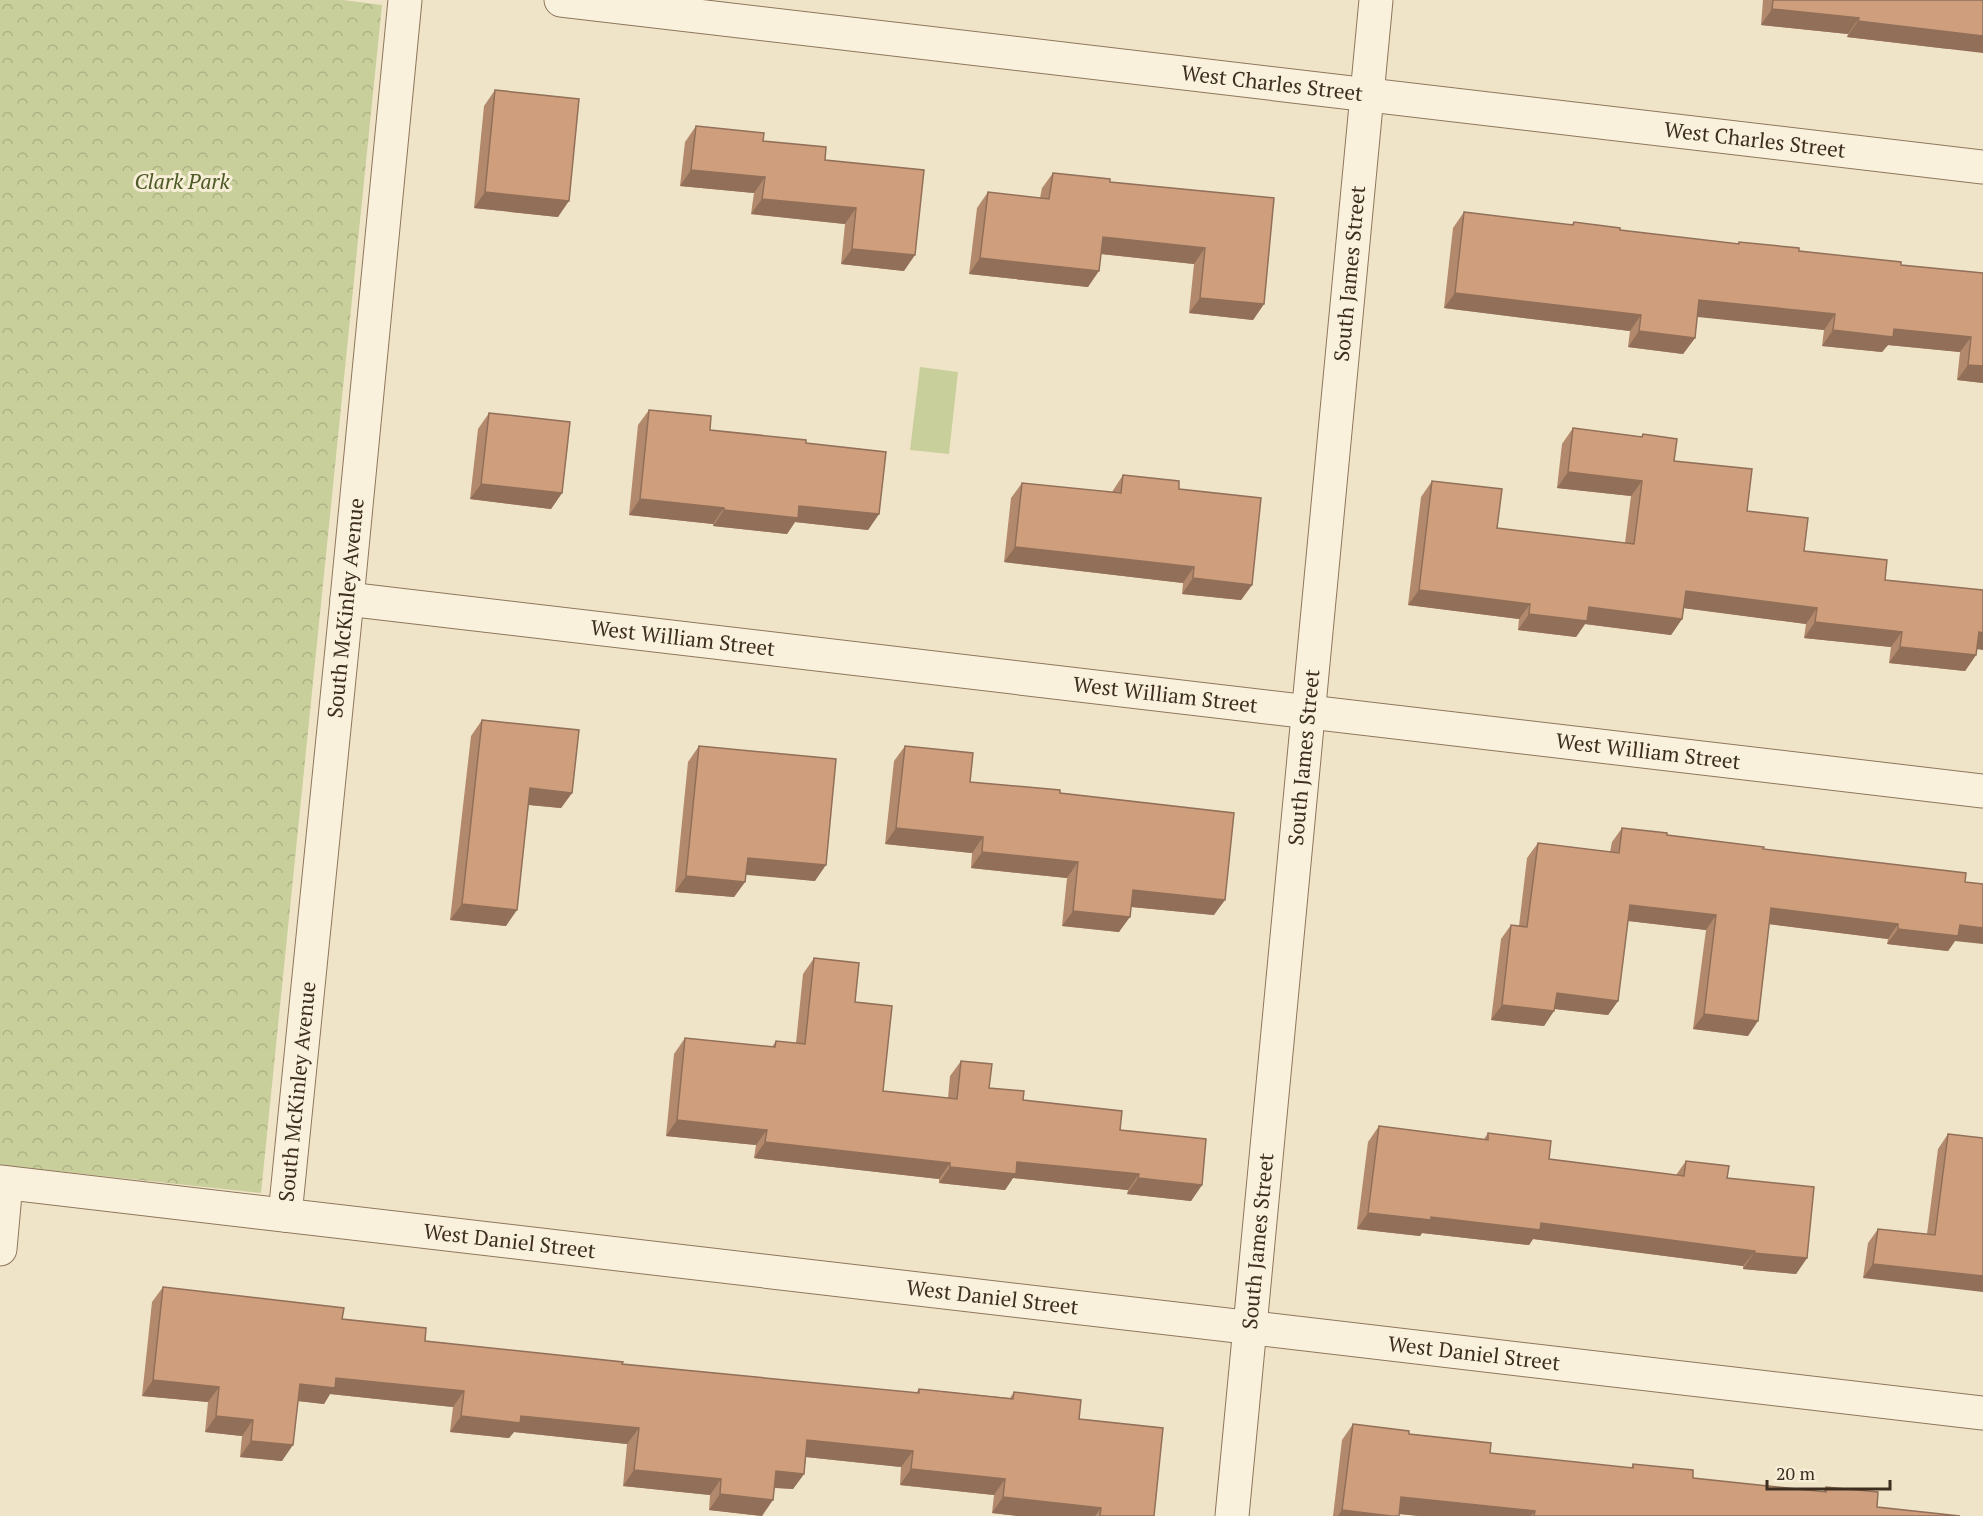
<svg xmlns="http://www.w3.org/2000/svg" width="1983" height="1516" font-family="'PT Serif',serif">
<defs>
<pattern id="forest-crowns" width="20" height="18" patternUnits="userSpaceOnUse" patternTransform="scale(1.5)"><rect width="20" height="18" fill="#c9cf9b"/><path d="M2 6a3 3 0 1 1 6 0M12 15a3 3 0 1 1 6 0" fill="none" stroke="#aeb285"/></pattern>
</defs>
<rect width="100%" height="100%" fill="#f0e4c8"/>
<path fill="#c9cf9b" d="M 920,367 L 958,372 L 949,454 L 910,450 Z"/>
<path fill="url(#forest-crowns)" d="M 0,0 L 343,0 L 382,5 L 261,1193 L 0,1165 Z"/>
<g fill="none" stroke-linecap="round" stroke-linejoin="round">
<defs>
<g id="minor">
<path id="s1" d="M 561,0 L 1983,167"/>
<path id="s2" d="M 347,599 L 1983,791"/>
<path id="s3" d="M 0,1182 L 1983,1413"/>
<path id="s4" d="M 285,1215 L 347,599 L 405,0"/>
<path d="M 0,1249 L 6,1183"/>
<path id="s5" d="M 1232,1516 L 1376,0"/>
</g>
</defs>
<use href="#minor" stroke="#8d765c" stroke-width="35"/>
<use href="#minor" stroke="#faf1dc" stroke-width="33"/>
</g>
<path fill="#b2896c" d="M 1763,0 L 1983,0 L 1948,49 L 1847,37 L 1848,34 L 1761,25 Z
M 495,90 L 558,217 L 474,208 L 484,106 Z
M 696,126 L 763,141 L 825,160 L 904,271 L 841,264 L 845,224 L 751,214 L 754,193 L 680,186 L 685,142 Z
M 1053,173 L 1110,182 L 1274,198 L 1264,304 L 1253,320 L 1189,313 L 1194,264 L 1101,254 L 1088,287 L 969,274 L 977,208 L 988,192 L 1040,198 L 1042,188 Z
M 1464,212 L 1571,225 L 1574,222 L 1620,230 L 1738,244 L 1739,242 L 1901,265 L 1983,273 L 1983,383 L 1957,380 L 1960,352 L 1888,345 L 1882,352 L 1822,346 L 1824,330 L 1697,316 L 1695,338 L 1683,354 L 1628,347 L 1630,331 L 1444,308 L 1453,228 Z
M 649,410 L 710,430 L 806,443 L 879,514 L 868,530 L 795,522 L 787,534 L 713,526 L 713,524 L 629,515 L 638,425 Z
M 489,413 L 562,493 L 551,509 L 470,499 L 478,429 Z
M 1573,428 L 1641,437 L 1643,434 L 1674,461 L 1804,551 L 1885,580 L 1977,649 L 1976,655 L 1965,671 L 1889,663 L 1891,647 L 1804,638 L 1806,624 L 1684,608 L 1682,619 L 1671,635 L 1585,624 L 1576,637 L 1518,630 L 1519,619 L 1408,605 L 1421,497 L 1432,481 L 1497,528 L 1625,543 L 1631,496 L 1557,488 L 1562,444 Z
M 1123,475 L 1179,489 L 1252,585 L 1241,600 L 1182,594 L 1183,583 L 1004,562 L 1011,498 L 1022,483 L 1112,492 Z
M 482,720 L 572,793 L 561,808 L 529,805 L 506,926 L 450,920 L 471,736 Z
M 699,746 L 815,881 L 746,874 L 745,882 L 734,897 L 675,892 L 688,762 Z
M 905,746 L 970,782 L 1060,793 L 1214,915 L 1131,907 L 1119,932 L 1062,926 L 1067,878 L 971,868 L 972,853 L 885,844 L 894,761 Z
M 1622,828 L 1667,835 L 1763,849 L 1955,941 L 1948,951 L 1887,944 L 1888,939 L 1769,924 L 1748,1036 L 1693,1029 L 1706,930 L 1628,921 L 1618,1001 L 1608,1015 L 1555,1009 L 1544,1026 L 1491,1020 L 1501,939 L 1511,925 L 1519,926 L 1527,858 L 1538,843 L 1610,852 L 1612,842 Z
M 814,958 L 855,1002 L 883,1091 L 948,1098 L 950,1076 L 961,1061 L 989,1088 L 1023,1100 L 1120,1130 L 1202,1185 L 1191,1201 L 1127,1194 L 1128,1190 L 1013,1178 L 1005,1190 L 939,1183 L 939,1179 L 754,1158 L 756,1145 L 666,1136 L 674,1054 L 685,1038 L 772,1047 L 776,1041 L 796,1043 L 803,974 Z
M 1379,1126 L 1484,1139 L 1488,1133 L 1549,1159 L 1676,1175 L 1686,1161 L 1727,1178 L 1807,1258 L 1796,1274 L 1743,1269 L 1743,1266 L 1533,1239 L 1529,1245 L 1422,1233 L 1420,1236 L 1357,1229 L 1368,1142 Z
M 1948,1134 L 1982,1214 L 1863,1278 L 1868,1243 L 1878,1229 L 1927,1234 L 1938,1149 Z
M 163,1287 L 342,1319 L 425,1341 L 622,1364 L 916,1393 L 919,1389 L 1010,1398 L 1014,1392 L 1079,1419 L 1154,1516 L 1019,1516 L 992,1513 L 994,1495 L 900,1485 L 901,1467 L 806,1457 L 804,1474 L 793,1489 L 774,1488 L 762,1516 L 709,1510 L 710,1495 L 623,1486 L 627,1444 L 514,1432 L 509,1438 L 450,1432 L 453,1407 L 330,1394 L 324,1404 L 298,1401 L 282,1461 L 240,1457 L 242,1436 L 205,1432 L 208,1402 L 142,1396 L 152,1302 Z
M 1353,1424 L 1409,1434 L 1490,1453 L 1631,1468 L 1633,1464 L 1693,1478 L 1823,1492 L 1826,1487 L 1877,1507 L 1960,1516 L 1419,1516 L 1399,1514 L 1399,1516 L 1333,1516 L 1342,1440 Z"/>
<path fill="#916f58" d="M 1772,9 L 1859,18 L 1848,34 L 1761,25 Z
M 1858,21 L 1983,36 L 1983,53 L 1847,37 Z
M 691,170 L 765,177 L 754,193 L 680,186 Z
M 485,192 L 569,201 L 558,217 L 474,208 Z
M 762,199 L 856,208 L 845,224 L 751,214 Z
M 1103,237 L 1205,248 L 1194,264 L 1092,253 Z
M 852,249 L 915,255 L 904,271 L 841,264 Z
M 980,258 L 1099,271 L 1088,287 L 969,274 Z
M 1455,293 L 1641,315 L 1630,331 L 1444,308 Z
M 1200,298 L 1264,304 L 1253,320 L 1189,313 Z
M 1699,300 L 1835,314 L 1824,330 L 1688,316 Z
M 1894,329 L 1971,337 L 1960,352 L 1888,345 L 1882,352 L 1822,346 L 1833,330 Z
M 1639,331 L 1695,338 L 1683,354 L 1628,347 Z
M 1968,365 L 1983,366 L 1983,383 L 1957,380 Z
M 1568,472 L 1642,481 L 1631,496 L 1557,488 Z
M 481,484 L 562,493 L 551,509 L 470,499 Z
M 640,499 L 724,508 L 713,524 L 629,515 Z
M 799,506 L 879,514 L 868,530 L 795,522 L 787,534 L 713,526 L 724,510 Z
M 1015,547 L 1194,567 L 1183,583 L 1004,562 Z
M 1193,578 L 1252,585 L 1241,600 L 1182,594 Z
M 1419,590 L 1530,604 L 1519,619 L 1408,605 Z
M 1686,591 L 1817,608 L 1806,624 L 1675,607 Z
M 1589,607 L 1682,619 L 1671,635 L 1585,624 L 1576,637 L 1518,630 L 1529,614 Z
M 1815,622 L 1902,632 L 1891,647 L 1804,638 Z
M 1979,632 L 1983,633 L 1983,650 L 1968,648 Z
M 1900,647 L 1976,655 L 1965,671 L 1889,663 Z
M 530,788 L 572,793 L 561,808 L 519,804 Z
M 896,828 L 983,837 L 972,853 L 885,844 Z
M 982,852 L 1078,862 L 1067,878 L 971,868 Z
M 748,858 L 826,865 L 815,881 L 737,874 Z
M 686,876 L 745,882 L 734,897 L 675,892 Z
M 1133,890 L 1225,900 L 1214,915 L 1122,906 Z
M 462,904 L 517,910 L 506,926 L 450,920 Z
M 1630,905 L 1716,915 L 1706,930 L 1620,920 Z
M 1771,908 L 1898,924 L 1888,939 L 1761,923 Z
M 1073,911 L 1130,917 L 1119,932 L 1062,926 Z
M 1960,925 L 1983,928 L 1983,944 L 1955,941 L 1948,951 L 1887,944 L 1898,929 Z
M 1557,993 L 1618,1001 L 1608,1015 L 1546,1008 Z
M 1502,1005 L 1554,1011 L 1544,1026 L 1491,1020 Z
M 1704,1014 L 1758,1021 L 1748,1036 L 1693,1029 Z
M 677,1120 L 767,1130 L 756,1145 L 666,1136 Z
M 765,1142 L 950,1163 L 939,1179 L 754,1158 Z
M 1017,1162 L 1139,1174 L 1128,1190 L 1013,1178 L 1005,1190 L 939,1183 L 950,1167 Z
M 1138,1178 L 1202,1185 L 1191,1201 L 1127,1194 Z
M 1368,1213 L 1541,1223 L 1755,1251 L 1743,1266 L 1533,1239 L 1529,1245 L 1422,1233 L 1420,1236 L 1357,1229 Z
M 1754,1253 L 1807,1258 L 1796,1274 L 1743,1269 Z
M 1873,1264 L 1983,1276 L 1983,1292 L 1863,1278 Z
M 336,1378 L 464,1391 L 453,1407 L 330,1394 L 324,1404 L 289,1400 L 300,1384 Z
M 153,1380 L 219,1387 L 208,1402 L 142,1396 Z
M 216,1416 L 253,1420 L 242,1436 L 205,1432 Z
M 461,1416 L 521,1416 L 639,1428 L 627,1444 L 514,1432 L 509,1438 L 450,1432 Z
M 807,1440 L 913,1451 L 901,1467 L 796,1456 Z
M 251,1441 L 293,1445 L 282,1461 L 240,1457 Z
M 911,1469 L 1005,1479 L 994,1495 L 900,1485 Z
M 634,1470 L 721,1479 L 710,1495 L 623,1486 Z
M 776,1471 L 804,1474 L 793,1489 L 765,1487 Z
M 720,1494 L 773,1500 L 762,1516 L 709,1510 Z
M 1003,1497 L 1101,1508 L 1095,1516 L 1019,1516 L 992,1513 Z
M 1401,1497 L 1535,1511 L 1531,1516 L 1419,1516 L 1390,1513 Z
M 1342,1510 L 1391,1516 L 1338,1516 Z"/>
<path fill="#cf9f7d" stroke="#916f58" stroke-width="1.5" d="M 1773,0 L 1983,0 L 1983,36 L 1858,21 L 1859,18 L 1772,9 Z
M 495,90 L 579,99 L 569,201 L 485,192 Z
M 696,126 L 764,133 L 763,141 L 826,147 L 825,160 L 924,170 L 915,255 L 852,249 L 856,208 L 762,199 L 765,177 L 691,170 Z
M 1053,173 L 1110,179 L 1110,182 L 1274,198 L 1264,304 L 1200,298 L 1205,248 L 1103,237 L 1099,271 L 980,258 L 988,192 L 1049,199 Z
M 1464,212 L 1573,225 L 1574,222 L 1620,228 L 1620,230 L 1739,244 L 1739,242 L 1799,248 L 1799,251 L 1901,262 L 1901,265 L 1983,273 L 1983,366 L 1968,365 L 1971,337 L 1894,329 L 1893,337 L 1833,330 L 1835,314 L 1699,300 L 1695,338 L 1639,331 L 1641,315 L 1455,293 Z
M 649,410 L 711,416 L 710,430 L 806,440 L 806,443 L 886,452 L 879,514 L 799,506 L 798,518 L 724,510 L 724,508 L 640,499 Z
M 489,413 L 570,422 L 562,493 L 481,484 Z
M 1573,428 L 1642,437 L 1643,434 L 1677,439 L 1674,461 L 1752,469 L 1747,511 L 1808,518 L 1804,551 L 1887,560 L 1885,580 L 1983,590 L 1983,633 L 1979,632 L 1976,655 L 1900,647 L 1902,632 L 1815,622 L 1817,608 L 1686,591 L 1682,619 L 1589,607 L 1587,621 L 1529,614 L 1530,604 L 1419,590 L 1432,481 L 1502,489 L 1497,528 L 1634,544 L 1642,481 L 1568,472 Z
M 1123,475 L 1179,481 L 1179,489 L 1261,498 L 1252,585 L 1193,578 L 1194,567 L 1015,547 L 1022,483 L 1121,493 Z
M 482,720 L 579,730 L 572,793 L 530,788 L 517,910 L 462,904 Z
M 699,746 L 836,759 L 826,865 L 748,858 L 745,882 L 686,876 Z
M 905,746 L 973,753 L 970,782 L 1060,790 L 1060,793 L 1234,813 L 1225,900 L 1133,890 L 1130,917 L 1073,911 L 1078,862 L 982,852 L 983,837 L 896,828 Z
M 1622,828 L 1667,833 L 1667,835 L 1764,847 L 1763,849 L 1966,873 L 1965,882 L 1983,884 L 1983,928 L 1960,925 L 1958,936 L 1898,929 L 1898,924 L 1771,908 L 1758,1021 L 1704,1014 L 1716,915 L 1630,905 L 1618,1001 L 1557,993 L 1554,1011 L 1502,1005 L 1511,925 L 1527,927 L 1538,843 L 1619,853 Z
M 814,958 L 859,963 L 855,1002 L 892,1006 L 883,1091 L 957,1099 L 961,1061 L 992,1064 L 989,1088 L 1024,1091 L 1023,1100 L 1122,1111 L 1120,1130 L 1206,1139 L 1202,1185 L 1138,1178 L 1139,1174 L 1017,1162 L 1016,1174 L 950,1167 L 950,1163 L 765,1142 L 767,1130 L 677,1120 L 685,1038 L 775,1047 L 776,1041 L 805,1044 Z
M 1379,1126 L 1488,1140 L 1488,1133 L 1551,1141 L 1549,1159 L 1684,1176 L 1686,1161 L 1729,1166 L 1727,1178 L 1814,1187 L 1807,1258 L 1754,1253 L 1755,1251 L 1541,1223 L 1540,1230 L 1431,1217 L 1431,1220 L 1368,1213 Z
M 1948,1134 L 1983,1138 L 1983,1276 L 1873,1264 L 1878,1229 L 1935,1235 Z
M 163,1287 L 344,1308 L 342,1319 L 426,1328 L 425,1341 L 623,1362 L 622,1364 L 919,1393 L 919,1389 L 1013,1399 L 1014,1392 L 1081,1400 L 1079,1419 L 1163,1428 L 1154,1516 L 1100,1516 L 1101,1508 L 1003,1497 L 1005,1479 L 911,1469 L 913,1451 L 807,1440 L 804,1474 L 776,1471 L 773,1500 L 720,1494 L 721,1479 L 634,1470 L 639,1428 L 521,1416 L 520,1423 L 461,1416 L 464,1391 L 336,1378 L 335,1388 L 300,1384 L 293,1445 L 251,1441 L 253,1420 L 216,1416 L 219,1387 L 153,1380 Z
M 1353,1424 L 1409,1431 L 1409,1434 L 1491,1443 L 1490,1453 L 1633,1468 L 1633,1464 L 1693,1470 L 1693,1478 L 1826,1492 L 1826,1487 L 1878,1492 L 1877,1507 L 1960,1516 L 1534,1516 L 1535,1511 L 1401,1497 L 1399,1516 L 1391,1516 L 1342,1510 Z"/>
<g text-anchor="middle" stroke-width="6" stroke-linejoin="round" paint-order="stroke">
<g font-size="21" fill="#3d2e20" stroke="#f7eed8">
<text dy="7" stroke="none"><textPath href="#s1" startOffset="716">West Charles Street</textPath></text>
<text dy="7" stroke="none"><textPath href="#s1" startOffset="1202">West Charles Street</textPath></text>
<text dy="7" stroke="none"><textPath href="#s5" startOffset="1248">South James Street</textPath></text>
<text dy="7" stroke="none"><textPath href="#s4" startOffset="610">South McKinley Avenue</textPath></text>
<text dy="7" stroke="none"><textPath href="#s2" startOffset="338">West William Street</textPath></text>
<text dy="7" stroke="none"><textPath href="#s2" startOffset="824">West William Street</textPath></text>
<text dy="7" stroke="none"><textPath href="#s2" startOffset="1310">West William Street</textPath></text>
<text dy="7" stroke="none"><textPath href="#s5" startOffset="762">South James Street</textPath></text>
<text dy="7" stroke="none"><textPath href="#s4" startOffset="124">South McKinley Avenue</textPath></text>
<text dy="7" stroke="none"><textPath href="#s3" startOffset="513">West Daniel Street</textPath></text>
<text dy="7" stroke="none"><textPath href="#s5" startOffset="276">South James Street</textPath></text>
<text dy="7" stroke="none"><textPath href="#s3" startOffset="999">West Daniel Street</textPath></text>
<text dy="7" stroke="none"><textPath href="#s3" startOffset="1484">West Daniel Street</textPath></text>
</g>
<g font-size="21" font-style="italic" fill="#4d5a26" stroke="#f7eed8">
<text x="182" y="189">Clark Park</text>
</g>
</g>
<path d="M1767 1480v9h123v-9" fill="none" stroke="#3d2e20" stroke-width="3"/>
<text x="1776" y="1480" font-size="18" fill="#3d2e20" stroke="#f7eed8" stroke-width="4.5" paint-order="stroke">20 m</text>
</svg>
